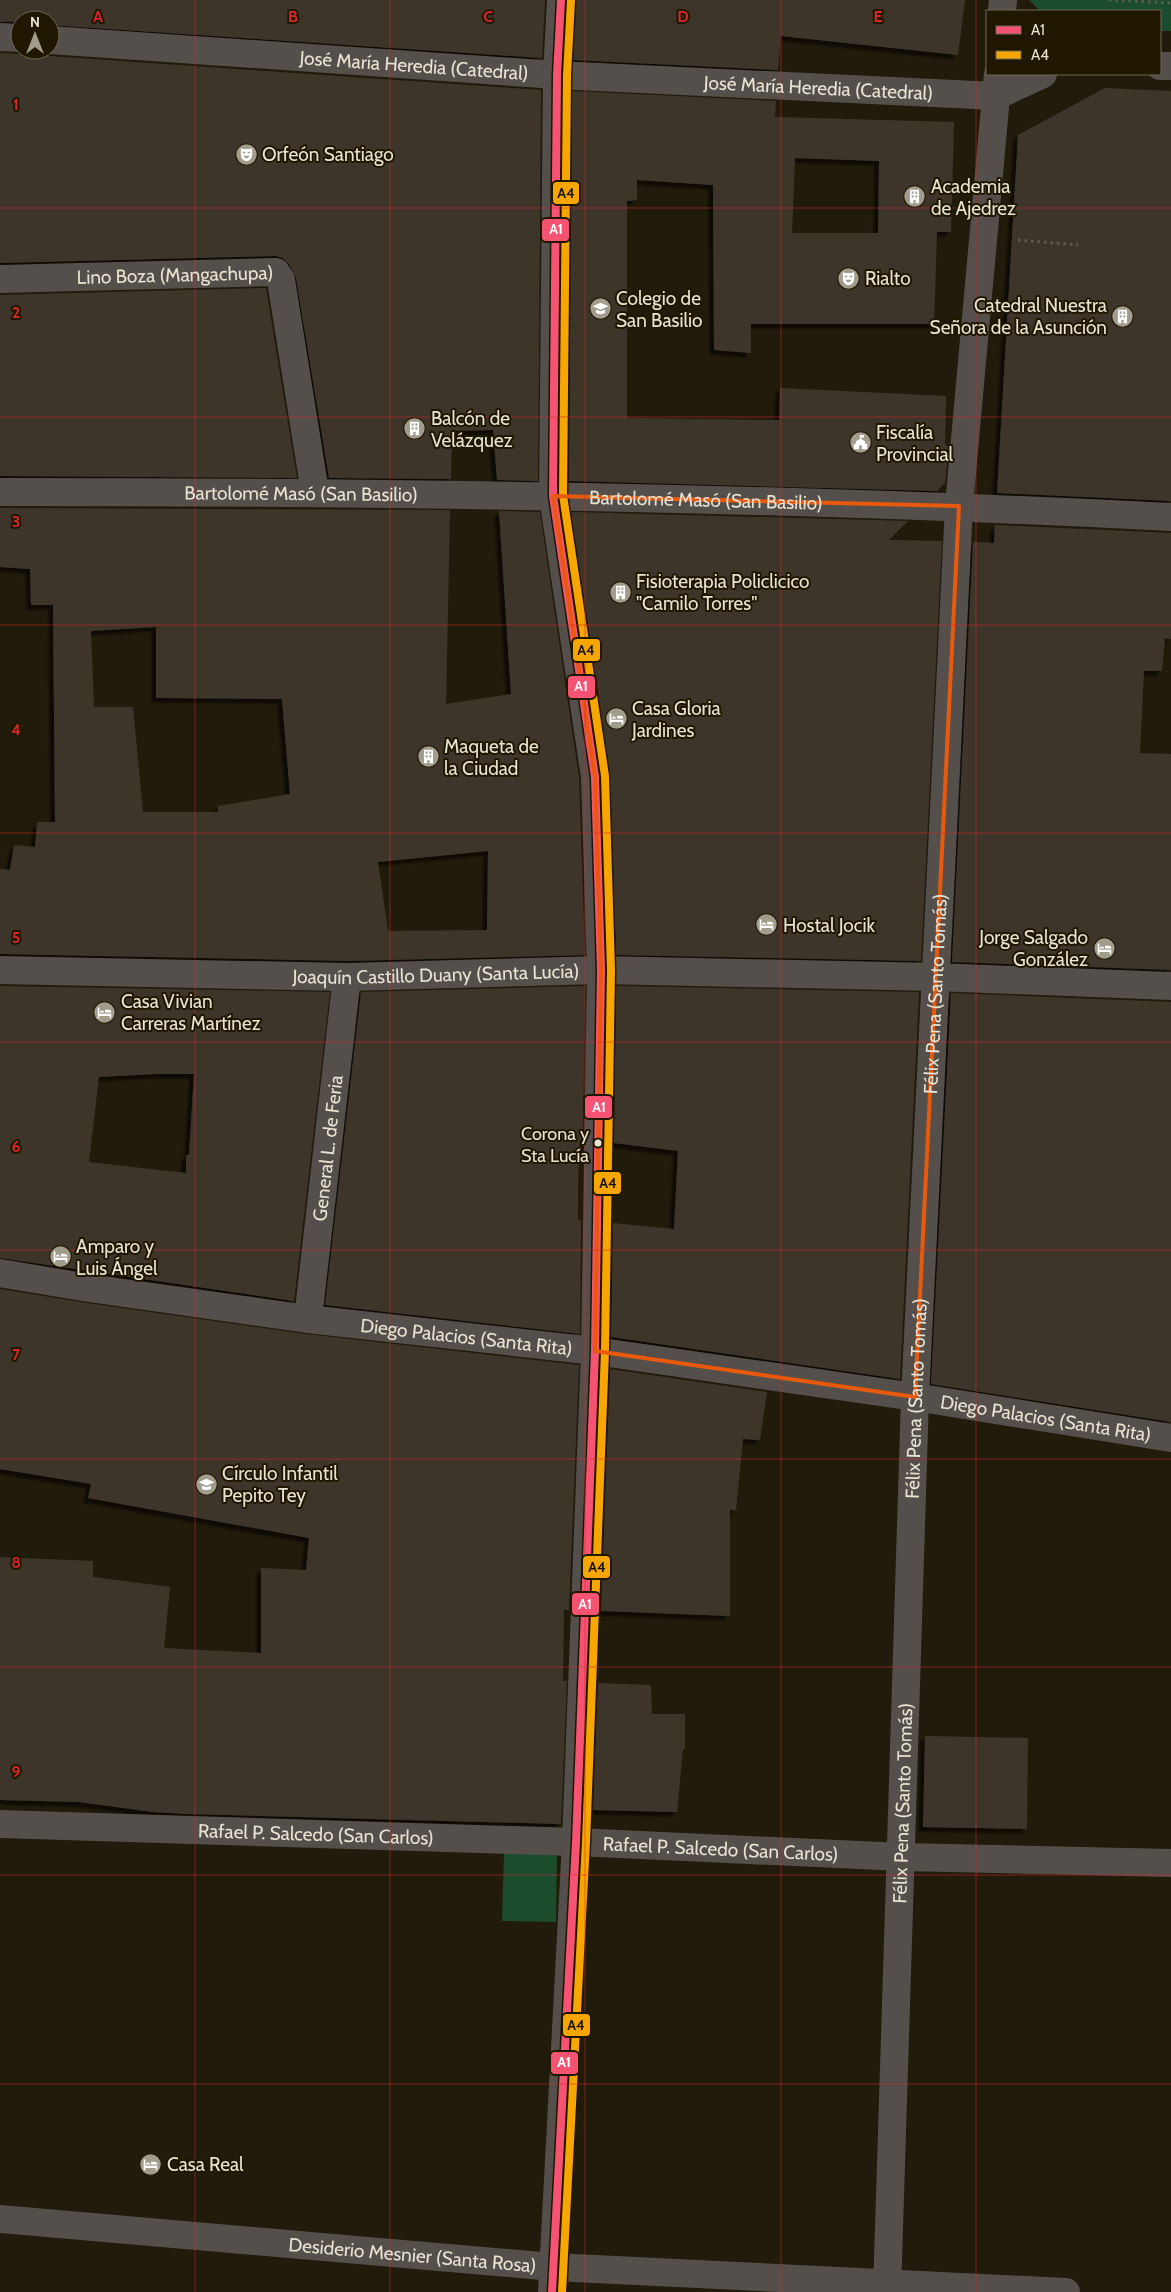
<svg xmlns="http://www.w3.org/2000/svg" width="1171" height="2292" font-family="Cabin,sans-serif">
<defs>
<filter id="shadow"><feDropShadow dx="-4.5" dy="4.5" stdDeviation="1" flood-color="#0009"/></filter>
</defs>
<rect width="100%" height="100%" fill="#211b0b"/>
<path fill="#1c4c2e" d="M 1029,0 L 1171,0 L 1171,31 L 1160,31 L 1160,11 L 1040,11 Z
M 504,1853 L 557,1854 L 556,1922 L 502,1921 Z"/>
<path fill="#3e362c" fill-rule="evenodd" filter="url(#shadow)" d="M 0,0 L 545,0 L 542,58 L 50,25 L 50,20 L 0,22 Z
M 576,0 L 965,0 L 958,55 L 781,36 L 778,70 L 573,60 Z
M 29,50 L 39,50 L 49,56 L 541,90 L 538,481 L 497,480 L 493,430 L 452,431 L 451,479 L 329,478 L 296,278 L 289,264 L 283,258 L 276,256 L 0,263 L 0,53 L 20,54 Z
M 1105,88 L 1171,91 L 1171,501 L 997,493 L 1018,135 Z
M 572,91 L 776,101 L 775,117 L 954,122 L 951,232 L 937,232 L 934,324 L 751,324 L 751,353 L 714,350 L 713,185 L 637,180 L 637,200 L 627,201 L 627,418 L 779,420 L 780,388 L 946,396 L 945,445 L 949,446 L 945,483 L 937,491 L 569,481 ZM 795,158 L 879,161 L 878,233 L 792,233 Z
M 266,288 L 297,478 L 0,476 L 0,295 Z
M 0,508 L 450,510 L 446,704 L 511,694 L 499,511 L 540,512 L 579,778 L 585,955 L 347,961 L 0,954 L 0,869 L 10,870 L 14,845 L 35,847 L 37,822 L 55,822 L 53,605 L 31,605 L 30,569 L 0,567 ZM 156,627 L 156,698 L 282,699 L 290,794 L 218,806 L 218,812 L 143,812 L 133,707 L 94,707 L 91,631 ZM 488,851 L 487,930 L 388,931 L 378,862 Z
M 571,512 L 908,521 L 889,540 L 942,541 L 921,961 L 616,955 L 610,775 Z
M 995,525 L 1171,533 L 1171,639 L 1165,638 L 1162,671 L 1144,671 L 1140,753 L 1171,754 L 1171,970 L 952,962 L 973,542 L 994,543 Z
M 0,986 L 330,992 L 294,1301 L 0,1258 ZM 156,1074 L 194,1074 L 189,1155 L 186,1155 L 186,1173 L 89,1162 L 99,1077 Z
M 585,986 L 583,1139 L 580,1139 L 578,1180 L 578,1220 L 581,1220 L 580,1334 L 325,1305 L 361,992 Z
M 616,986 L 919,992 L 900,1379 L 611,1337 L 613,1223 L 674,1229 L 678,1151 L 614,1143 Z
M 951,993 L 1171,1002 L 1171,1422 L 931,1384 Z
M 0,1289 L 87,1303 L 306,1334 L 579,1365 L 569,1610 L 564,1610 L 563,1681 L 567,1681 L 561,1824 L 187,1814 L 153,1812 L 79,1802 L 0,1800 L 0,1557 L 93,1561 L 93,1577 L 170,1587 L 164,1648 L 261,1653 L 261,1568 L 306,1570 L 309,1538 L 88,1498 L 91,1484 L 0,1469 Z
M 610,1369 L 767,1392 L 760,1440 L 743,1439 L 736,1510 L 730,1510 L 730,1616 L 601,1611 Z
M 598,1683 L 651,1685 L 652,1714 L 685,1714 L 685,1749 L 683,1749 L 677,1812 L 593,1810 Z
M 925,1736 L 1028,1738 L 1027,1829 L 923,1827 Z"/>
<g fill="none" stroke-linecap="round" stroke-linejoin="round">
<path stroke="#5e5a54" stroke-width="3" stroke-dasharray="2.5 4" stroke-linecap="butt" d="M 1109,0 L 1171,3
M 1018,240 L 1078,245"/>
<g stroke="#544f4b" stroke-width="28">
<path d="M 1002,11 L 1003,0"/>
<path d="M 0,37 L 20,38"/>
<path id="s1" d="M 50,40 L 557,75 L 996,96 L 1043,74"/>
<path d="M 1160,66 L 1171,66"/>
<path id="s2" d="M 0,279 L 276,272 L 281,280 L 315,492"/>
<path id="s3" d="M 0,492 C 391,492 781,497 1171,517"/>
<path id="s4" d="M 0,970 L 347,977 L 601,970 L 936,977 L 1171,986"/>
<path id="s5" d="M 0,1273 L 89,1288 L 308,1319 L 595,1351 L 915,1397 L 1171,1438"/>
<path id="s6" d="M 308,1319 L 347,977"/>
<path id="s7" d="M 0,1824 L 576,1842 L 902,1857 L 1171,1863"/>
<path id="s8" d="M 0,2219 L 554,2267 L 1066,2292"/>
<path d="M 552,2292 L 576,1842 L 595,1351 L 601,970 L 595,777 L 553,496 L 557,75 L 561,0"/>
<path id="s9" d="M 887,2292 L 915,1397 L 959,506 L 998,74"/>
</g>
<defs>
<path id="bus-1" d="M 552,2292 L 576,1842 L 595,1351 L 601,970 L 595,777 L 553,496 L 557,75 L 561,0"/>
<path id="bus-2" d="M 562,2292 L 586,1842 L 605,1351 L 611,970 L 605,776 L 563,495 L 567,75 L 571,1"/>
</defs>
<use href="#bus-1" stroke="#1f1700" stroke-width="11"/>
<use href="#bus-2" stroke="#1f1700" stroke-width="11"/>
<use href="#bus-1" stroke="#f65372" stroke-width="8"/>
<use href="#bus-2" stroke="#f7a600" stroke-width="8"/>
</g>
<path fill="none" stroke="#e8590c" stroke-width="4" stroke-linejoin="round" d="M 553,496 L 959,506 L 915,1397 L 595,1351 L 601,970 L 595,777 Z"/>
<path fill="none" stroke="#d62828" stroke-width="1" stroke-opacity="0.55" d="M 195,0 L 195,2292M 390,0 L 390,2292M 585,0 L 585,2292M 781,0 L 781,2292M 976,0 L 976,2292M 0,208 L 1171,208M 0,417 L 1171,417M 0,625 L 1171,625M 0,833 L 1171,833M 0,1042 L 1171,1042M 0,1250 L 1171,1250M 0,1459 L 1171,1459M 0,1667 L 1171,1667M 0,1875 L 1171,1875M 0,2084 L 1171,2084"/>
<defs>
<symbol id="theatre-disc" viewBox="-11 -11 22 22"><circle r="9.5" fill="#a29c8c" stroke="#1f1700"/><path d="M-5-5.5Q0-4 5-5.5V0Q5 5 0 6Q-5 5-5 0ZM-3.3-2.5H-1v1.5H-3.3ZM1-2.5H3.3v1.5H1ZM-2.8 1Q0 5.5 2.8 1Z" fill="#fff"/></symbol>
<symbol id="building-disc" viewBox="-11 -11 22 22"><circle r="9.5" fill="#a29c8c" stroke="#1f1700"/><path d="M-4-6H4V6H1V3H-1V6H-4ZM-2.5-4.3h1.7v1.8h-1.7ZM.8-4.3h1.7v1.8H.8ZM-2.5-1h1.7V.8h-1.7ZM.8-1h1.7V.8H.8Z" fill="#fff"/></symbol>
<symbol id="university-disc" viewBox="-11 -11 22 22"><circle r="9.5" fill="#a29c8c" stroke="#1f1700"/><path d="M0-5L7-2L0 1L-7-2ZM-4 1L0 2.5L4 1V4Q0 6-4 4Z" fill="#fff"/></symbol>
<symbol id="civic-disc" viewBox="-11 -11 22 22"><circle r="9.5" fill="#a29c8c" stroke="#1f1700"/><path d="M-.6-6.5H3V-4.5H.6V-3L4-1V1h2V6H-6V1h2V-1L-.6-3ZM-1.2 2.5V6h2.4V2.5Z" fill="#fff"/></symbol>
<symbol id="hotel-disc" viewBox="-11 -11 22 22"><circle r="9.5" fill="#a29c8c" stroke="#1f1700"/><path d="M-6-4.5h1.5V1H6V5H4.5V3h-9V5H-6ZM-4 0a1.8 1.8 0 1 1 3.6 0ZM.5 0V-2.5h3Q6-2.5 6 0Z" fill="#fff"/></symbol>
<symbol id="school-disc" viewBox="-11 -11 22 22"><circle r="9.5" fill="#a29c8c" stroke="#1f1700"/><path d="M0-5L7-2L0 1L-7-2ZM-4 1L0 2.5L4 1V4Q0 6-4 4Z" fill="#fff"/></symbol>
</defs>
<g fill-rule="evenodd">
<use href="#theatre-disc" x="234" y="142" width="25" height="25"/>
<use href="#building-disc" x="902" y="184" width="25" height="25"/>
<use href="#theatre-disc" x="836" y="266" width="25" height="25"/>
<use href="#university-disc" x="588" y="296" width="25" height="25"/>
<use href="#building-disc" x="1110" y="304" width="25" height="25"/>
<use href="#building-disc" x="402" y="416" width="25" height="25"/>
<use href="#civic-disc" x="848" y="430" width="25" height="25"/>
<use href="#building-disc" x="608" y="580" width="25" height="25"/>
<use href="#hotel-disc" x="604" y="706" width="25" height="25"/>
<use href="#building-disc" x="416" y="744" width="25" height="25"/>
<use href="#hotel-disc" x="754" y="912" width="25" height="25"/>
<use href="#hotel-disc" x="1092" y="936" width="25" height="25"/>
<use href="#hotel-disc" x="92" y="1000" width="25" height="25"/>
<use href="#hotel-disc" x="48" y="1244" width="25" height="25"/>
<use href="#school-disc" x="194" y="1472" width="25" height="25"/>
<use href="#hotel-disc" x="138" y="2152" width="25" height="25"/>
</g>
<circle fill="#e7e2d1" stroke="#1f1700" stroke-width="2" cx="598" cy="1143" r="4.5"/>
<g text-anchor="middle" stroke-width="4" stroke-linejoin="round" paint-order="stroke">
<g font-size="18" fill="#e7e2d1" stroke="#1f1700" text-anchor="end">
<text x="589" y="1140">Corona y<tspan x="589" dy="22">Sta Lucía</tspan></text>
</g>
<g font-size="19" fill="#e7e2d1" stroke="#1f1700">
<text dy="7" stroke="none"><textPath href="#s1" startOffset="365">José María Heredia (Catedral)</textPath></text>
<text dy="7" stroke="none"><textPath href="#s1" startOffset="770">José María Heredia (Catedral)</textPath></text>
<text dy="7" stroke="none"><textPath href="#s2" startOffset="175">Lino Boza (Mangachupa)</textPath></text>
<text dy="7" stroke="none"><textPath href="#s3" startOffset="301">Bartolomé Masó (San Basilio)</textPath></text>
<text dy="7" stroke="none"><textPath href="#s3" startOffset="706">Bartolomé Masó (San Basilio)</textPath></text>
<text dy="7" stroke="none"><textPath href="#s4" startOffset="436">Joaquín Castillo Duany (Santa Lucía)</textPath></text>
<text dy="7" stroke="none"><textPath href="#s9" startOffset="1299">Félix Pena (Santo Tomás)</textPath></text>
<text dy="7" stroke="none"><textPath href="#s6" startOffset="172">General L. de Feria</textPath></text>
<text dy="7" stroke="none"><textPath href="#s5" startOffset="471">Diego Palacios (Santa Rita)</textPath></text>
<text dy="7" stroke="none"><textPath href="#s9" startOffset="894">Félix Pena (Santo Tomás)</textPath></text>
<text dy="7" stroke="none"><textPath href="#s5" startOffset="1056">Diego Palacios (Santa Rita)</textPath></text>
<text dy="7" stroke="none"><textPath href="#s9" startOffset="489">Félix Pena (Santo Tomás)</textPath></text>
<text dy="7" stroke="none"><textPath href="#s7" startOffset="316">Rafael P. Salcedo (San Carlos)</textPath></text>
<text dy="7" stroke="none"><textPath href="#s7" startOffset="721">Rafael P. Salcedo (San Carlos)</textPath></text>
<text dy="7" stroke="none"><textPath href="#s8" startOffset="414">Desiderio Mesnier (Santa Rosa)</textPath></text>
</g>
<g font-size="19" fill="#e7e2d1" stroke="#1f1700" text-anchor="start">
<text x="262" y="161">Orfeón Santiago</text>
<text x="931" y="193">Academia<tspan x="931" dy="22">de Ajedrez</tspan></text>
<text x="865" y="285">Rialto</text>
<text x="616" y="305">Colegio de<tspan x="616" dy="22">San Basilio</tspan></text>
<text x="1107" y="312" text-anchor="end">Catedral Nuestra<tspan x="1107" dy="22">Señora de la Asunción</tspan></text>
<text x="431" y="425">Balcón de<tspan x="431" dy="22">Velázquez</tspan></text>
<text x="876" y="439">Fiscalía<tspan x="876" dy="22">Provincial</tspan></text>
<text x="636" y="588">Fisioterapia Policlicico<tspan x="636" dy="22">"Camilo Torres"</tspan></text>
<text x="632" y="715">Casa Gloria<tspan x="632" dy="22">Jardines</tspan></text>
<text x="444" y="753">Maqueta de<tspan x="444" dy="22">la Ciudad</tspan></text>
<text x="783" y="932">Hostal Jocik</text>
<text x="1088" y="944" text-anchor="end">Jorge Salgado<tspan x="1088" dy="22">González</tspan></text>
<text x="121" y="1008">Casa Vivian<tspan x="121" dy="22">Carreras Martínez</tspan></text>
<text x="76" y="1253">Amparo y<tspan x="76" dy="22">Luis Ángel</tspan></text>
<text x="222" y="1480">Círculo Infantil<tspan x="222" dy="22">Pepito Tey</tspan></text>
<text x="167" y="2171">Casa Real</text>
</g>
</g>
<g font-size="16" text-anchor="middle" font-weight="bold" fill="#d62828" stroke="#1f1700" stroke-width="4" stroke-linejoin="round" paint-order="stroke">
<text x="98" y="22">A</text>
<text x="293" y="22">B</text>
<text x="488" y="22">C</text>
<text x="683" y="22">D</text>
<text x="878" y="22">E</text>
<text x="16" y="110">1</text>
<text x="16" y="318">2</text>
<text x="16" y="527">3</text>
<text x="16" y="735">4</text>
<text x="16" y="943">5</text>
<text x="16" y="1152">6</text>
<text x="16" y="1360">7</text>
<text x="16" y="1568">8</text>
<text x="16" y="1777">9</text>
</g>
<g stroke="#1f1700" stroke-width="2">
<rect x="552" y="181" width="28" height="24" rx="5" fill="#f7a600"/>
<rect x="541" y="218" width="29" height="24" rx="5" fill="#f65372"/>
<rect x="572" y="638" width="29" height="24" rx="5" fill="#f7a600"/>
<rect x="567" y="675" width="29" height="24" rx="5" fill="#f65372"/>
<rect x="584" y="1095" width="29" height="24" rx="5" fill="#f65372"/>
<rect x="593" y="1171" width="29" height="24" rx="5" fill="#f7a600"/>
<rect x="582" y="1555" width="29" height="24" rx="5" fill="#f7a600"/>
<rect x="571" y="1592" width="29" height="24" rx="5" fill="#f65372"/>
<rect x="562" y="2013" width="29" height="24" rx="5" fill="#f7a600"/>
<rect x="550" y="2051" width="29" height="24" rx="5" fill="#f65372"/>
</g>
<g font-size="14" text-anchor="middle" font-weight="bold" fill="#fff">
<text x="556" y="234">A1</text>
<text x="581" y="691">A1</text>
<text x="599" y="1112">A1</text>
<text x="585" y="1609">A1</text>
<text x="564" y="2067">A1</text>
</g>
<g font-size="14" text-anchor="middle" font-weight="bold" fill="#111">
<text x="566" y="198">A4</text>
<text x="586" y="655">A4</text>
<text x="608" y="1188">A4</text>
<text x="597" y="1572">A4</text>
<text x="576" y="2030">A4</text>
</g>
<rect x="986" y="10" width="175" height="65" fill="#1f1700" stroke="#6f6854"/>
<rect x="996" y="26" width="25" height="8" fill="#f65372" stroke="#6f6854"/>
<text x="1031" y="35" font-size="15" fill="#e7e2d1">A1</text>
<rect x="996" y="51" width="25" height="8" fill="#f7a600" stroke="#6f6854"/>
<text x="1031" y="60" font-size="15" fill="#e7e2d1">A4</text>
<g transform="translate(35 35)"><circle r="24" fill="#1f1700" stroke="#6f6854"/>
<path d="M0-4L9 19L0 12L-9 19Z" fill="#a29c8c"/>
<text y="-8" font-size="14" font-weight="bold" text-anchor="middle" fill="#e7e2d1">N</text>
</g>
</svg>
